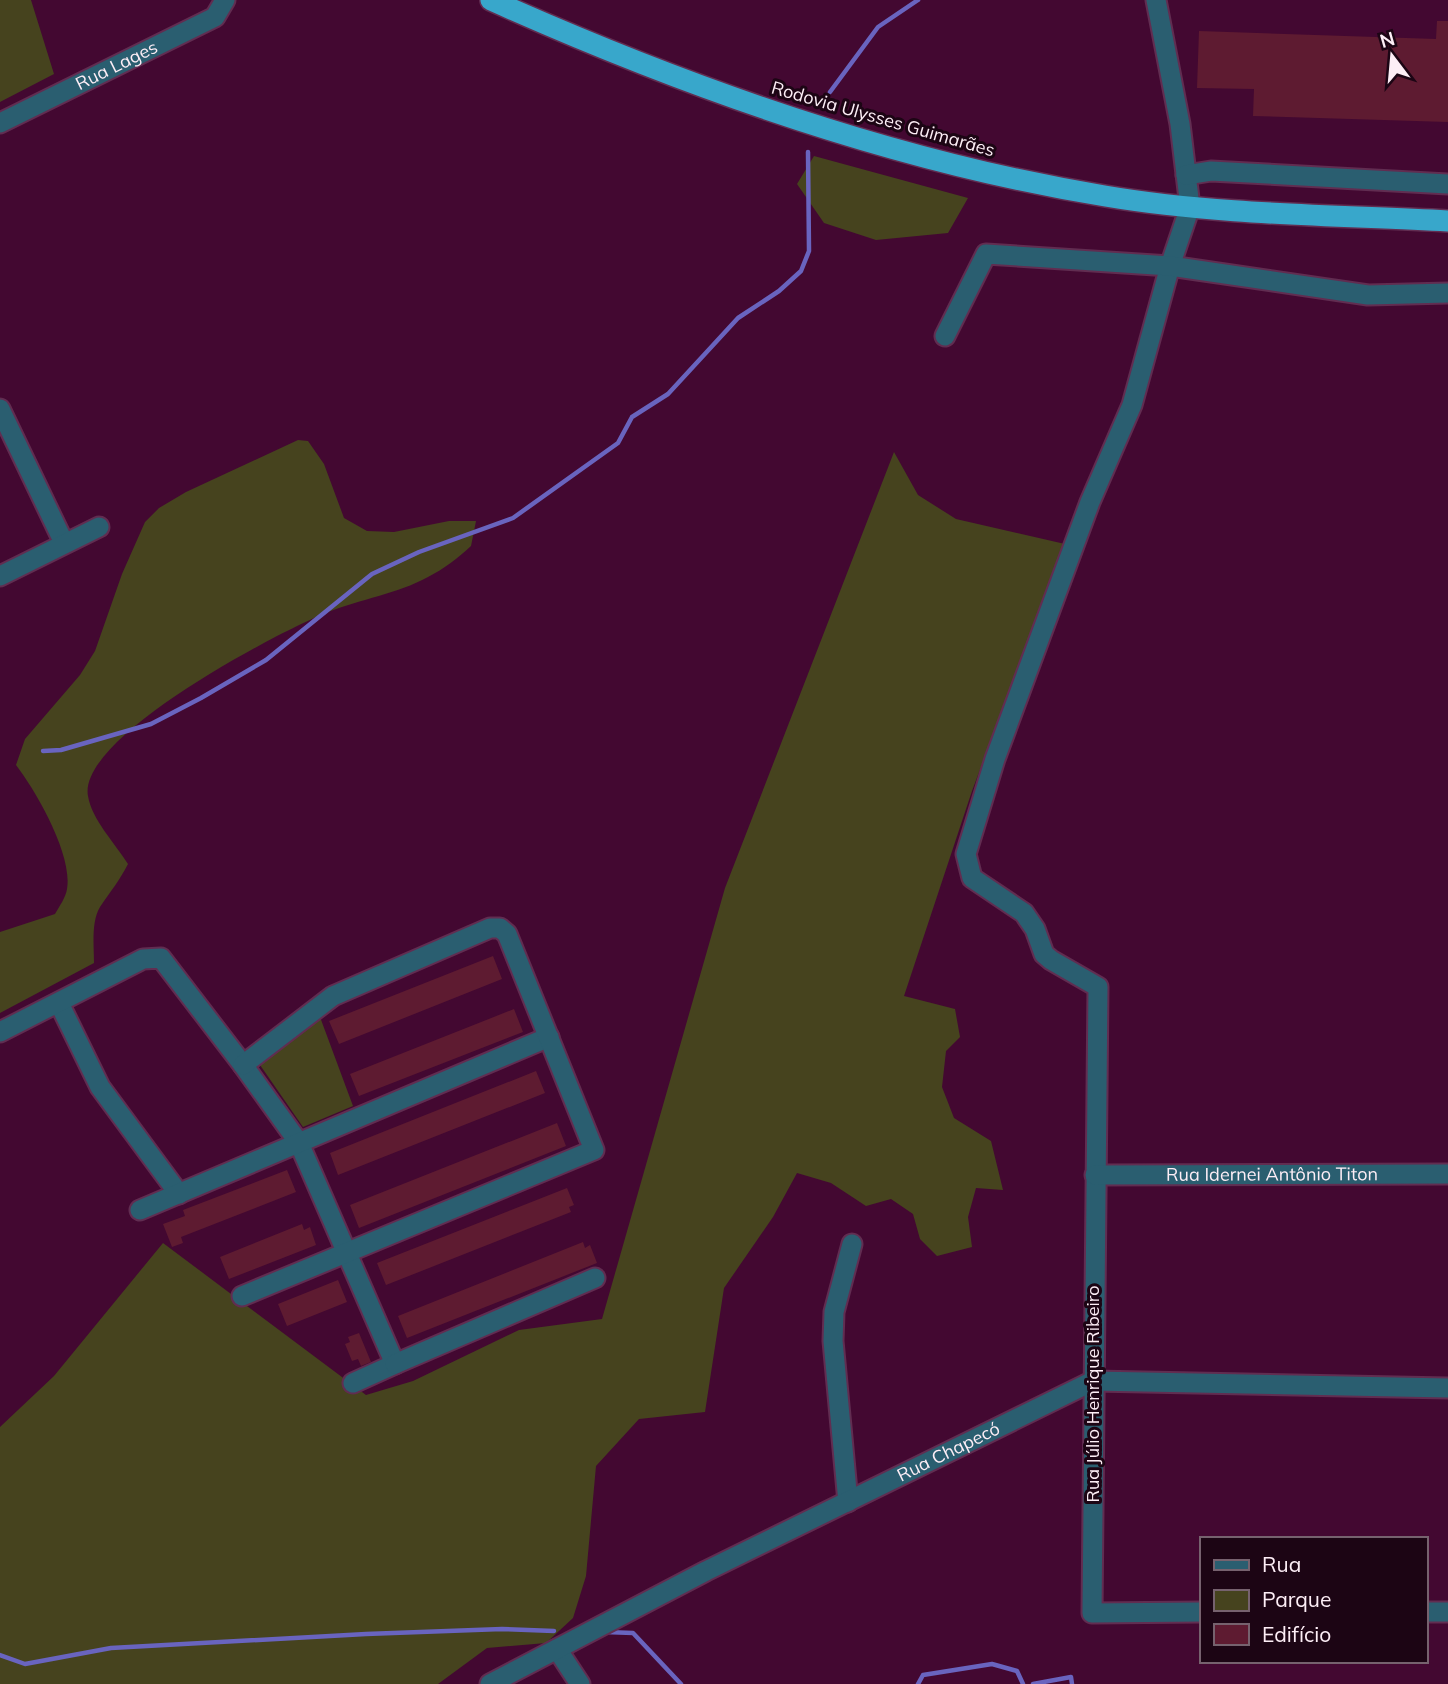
<svg xmlns="http://www.w3.org/2000/svg" width="1448" height="1684" font-family="Mulish,sans-serif">
<rect width="100%" height="100%" fill="#430831"/>
<path fill="#46431e" d="M 0,0 L 31,0 L 54,74 L 0,102 Z
M 814,156 L 968,198 L 948,233 L 876,240 L 824,223 L 797,184 Z
M 298,440 L 308,441 L 324,464 L 344,518 L 367,531 L 394,532 L 449,521 L 476,521 L 471,546 C 458,558 444,569 428,577 C 397,594 361,599 328,612 C 280,631 77,737 88,796 C 92,820 115,843 128,864 C 120,880 110,892 100,907 C 91,922 94,946 94,963 L 0,1013 L 0,932 L 55,914 C 59,907 66,897 67,889 C 73,855 36,791 16,765 L 25,739 L 80,675 L 95,651 L 122,574 L 145,522 L 159,508 L 186,492 Z
M 894,452 L 918,495 L 956,519 L 1065,544 L 972,791 L 904,996 L 955,1009 L 960,1037 L 946,1051 L 942,1087 L 954,1118 L 991,1141 L 1003,1190 L 976,1188 L 968,1217 L 972,1247 L 937,1256 L 920,1239 L 913,1214 L 891,1199 L 866,1206 L 831,1183 L 797,1173 L 773,1217 L 724,1288 L 705,1412 L 639,1419 L 596,1466 L 586,1576 L 573,1618 L 546,1643 L 487,1648 L 438,1684 L 0,1684 L 0,1427 L 54,1376 L 163,1243 L 366,1395 L 413,1381 L 519,1330 L 602,1319 L 725,888 Z
M 320,1017 L 353,1106 L 303,1127 L 260,1065 Z"/>
<g fill="none" stroke-linecap="round" stroke-linejoin="round">
<path stroke="#6964bf" stroke-width="4.5" d="M 830,92 L 878,27 L 918,0
M 43,751 L 61,750 L 151,724 L 201,698 L 266,660 L 372,574 L 419,552 L 513,518 L 618,443 L 632,417 L 668,394 L 738,318 L 779,291 L 801,271 L 809,251 L 808,152
M 605,1632 L 633,1633 L 681,1684
M 0,1655 L 25,1664 L 111,1648 L 366,1634 L 502,1629 L 554,1631
M 918,1684 L 923,1675 L 992,1664 L 1017,1671 L 1023,1684
M 1033,1684 L 1071,1677 L 1072,1684"/>
</g>
<path fill="#5e1b31" d="M 1437,21 L 1448,21 L 1448,122 L 1253,116 L 1254,89 L 1197,88 L 1199,31 L 1436,39 Z
M 493,956 L 502,979 L 339,1044 L 329,1021 Z
M 514,1009 L 523,1032 L 359,1096 L 350,1074 Z
M 536,1071 L 545,1093 L 338,1175 L 330,1153 Z
M 557,1123 L 566,1146 L 359,1228 L 350,1205 Z
M 287,1170 L 296,1192 L 181,1237 L 183,1243 L 172,1247 L 163,1224 L 185,1216 L 183,1210 Z
M 567,1188 L 574,1205 L 569,1207 L 571,1212 L 386,1285 L 377,1263 Z
M 302,1224 L 304,1230 L 310,1227 L 316,1245 L 229,1279 L 220,1257 Z
M 583,1242 L 585,1248 L 590,1245 L 597,1263 L 407,1338 L 398,1316 Z
M 338,1280 L 347,1302 L 287,1326 L 278,1304 Z
M 359,1333 L 371,1362 L 361,1366 L 358,1359 L 352,1361 L 345,1344 L 350,1342 L 348,1337 Z"/>
<g fill="none" stroke-linecap="round" stroke-linejoin="round">
<defs>
<g id="minor">
<path d="M 1156,0 L 1180,124 L 1190,207 L 1170,266 L 1132,405 L 1090,502 L 995,759 L 966,854 L 972,878 L 1024,913 L 1035,929 L 1044,954 L 1051,960 L 1098,987 L 1092,1613 L 1201,1612"/>
<path id="s1" d="M 0,123 L 215,17 L 225,0"/>
<path d="M 1186,175 L 1211,171 L 1448,184"/>
<path d="M 945,336 L 986,254 L 1170,266 L 1368,295 L 1448,293"/>
<path d="M 0,409 L 64,543"/>
<path d="M 0,576 L 99,527"/>
<path d="M 59,1003 L 100,1087 L 179,1194"/>
<path d="M 0,1032 L 143,959 L 161,958 L 243,1065 L 299,1143 L 395,1364 L 353,1383"/>
<path id="s2" d="M 1095,1175 L 1448,1174"/>
<path d="M 140,1210 L 549,1037"/>
<path d="M 242,1296 L 594,1150 L 507,934 L 500,928 L 490,928 L 333,996 L 243,1065"/>
<path d="M 395,1364 L 595,1278"/>
<path d="M 848,1502 L 833,1341 L 834,1312 L 852,1244"/>
<path d="M 1425,1612 L 1448,1612"/>
<path d="M 557,1649 L 580,1684"/>
<path id="s3" d="M 490,1684 L 706,1571 L 1093,1381 L 1448,1388"/>
</g>
<path id="highway" d="M 491,0 C 683,86 897,162 1105,196 C 1217,215 1334,215 1448,221"/>
</defs>
<use href="#minor" stroke="#612d51" stroke-width="23"/>
<use href="#highway" stroke="#612d51" stroke-width="24"/>
<use href="#minor" stroke="#2a5e70" stroke-width="19"/>
<use href="#highway" stroke="#38a7cb" stroke-width="21"/>
</g>
<g text-anchor="middle" stroke-width="6" stroke-linejoin="round" paint-order="stroke">
<g font-size="18" fill="#fdeef6" stroke="#1c0514">
<text dy="6" stroke="none"><textPath href="#s1" startOffset="130">Rua Lages</textPath></text>
<text transform="translate(883 119) rotate(16)" y="6">Rodovia Ulysses Guimarães</text>
<text dy="6" stroke="none"><textPath href="#s2" startOffset="177">Rua Idernei Antônio Titon</textPath></text>
<text transform="translate(1093 1394) rotate(-90)" y="6">Rua Júlio Henrique Ribeiro</text>
<text dy="6" stroke="none"><textPath href="#s3" startOffset="514">Rua Chapecó</textPath></text>
</g>
</g>
<rect x="1200" y="1537" width="228" height="126" fill="#1c0514" stroke="#76626e" stroke-width="2"/>
<rect x="1214" y="1560" width="35" height="10" fill="#2a5e70" stroke="#76626e" stroke-width="2"/>
<text x="1262" y="1572" font-size="21" fill="#fdeef6">Rua</text>
<rect x="1214" y="1590" width="35" height="21" fill="#46431e" stroke="#76626e" stroke-width="2"/>
<text x="1262" y="1607" font-size="21" fill="#fdeef6">Parque</text>
<rect x="1214" y="1624" width="35" height="21" fill="#5e1b31" stroke="#76626e" stroke-width="2"/>
<text x="1262" y="1642" font-size="21" fill="#fdeef6">Edifício</text>
<g transform="translate(1392 56) rotate(344)" stroke="#1c0514" stroke-width="5" paint-order="stroke">
<path d="M0-5L12 26L0 18L-12 26Z" fill="#fdeef6"/>
<text y="-10" font-size="19" font-weight="bold" text-anchor="middle" fill="#fdeef6">N</text>
</g>
</svg>
